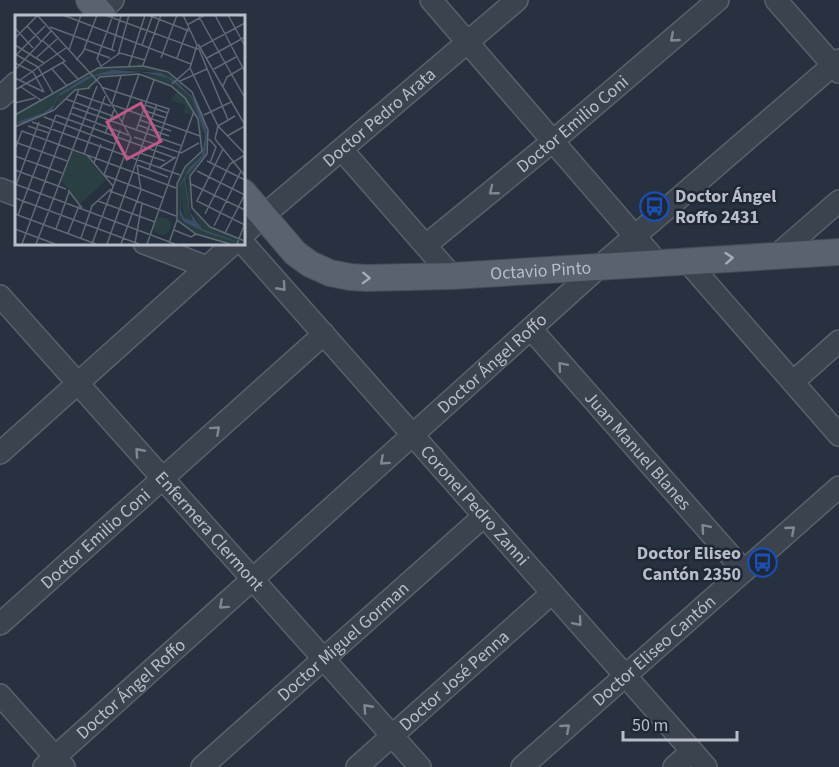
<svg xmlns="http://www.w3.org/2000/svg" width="839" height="767" font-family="'Source Sans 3',sans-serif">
<rect width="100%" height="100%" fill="#27313f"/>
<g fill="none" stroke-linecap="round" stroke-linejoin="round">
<defs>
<g id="minor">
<path d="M 431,0 L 658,263"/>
<path d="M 776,0 L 839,72"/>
<path d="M 95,16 L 113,0"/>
<path d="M 0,98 L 16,83"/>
<path d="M 342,150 L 452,276"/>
<path d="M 0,189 L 16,195"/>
<path id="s1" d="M 243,235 L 263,216 L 517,0"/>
<path d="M 144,243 L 207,267"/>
<path id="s2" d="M 243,243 L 706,767"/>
<path id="s3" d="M 426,245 L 553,141 L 718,0"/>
<path d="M 777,255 L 839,201"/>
<path d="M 687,261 L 839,435"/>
<path id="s4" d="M 0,296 L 420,767"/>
<path id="s5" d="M 531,329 L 744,571"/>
<path d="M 793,382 L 839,341"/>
<path d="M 0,453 L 234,243"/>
<path id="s6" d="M 0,624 L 324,334"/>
<path d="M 0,695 L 64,767"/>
<path id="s7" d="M 44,767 L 599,267 L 839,60"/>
<path id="s8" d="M 202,767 L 484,516"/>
<path id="s9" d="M 357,767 L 552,593"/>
<path id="s10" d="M 522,767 L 839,487"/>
<path d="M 674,767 L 692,751"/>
</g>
<g id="major">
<path d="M 89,0 L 103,16"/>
<path id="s11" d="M 243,192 L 295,253 L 310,264 L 330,273 L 350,277 L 366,278 L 452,276 L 839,252"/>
</g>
</defs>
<use href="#minor" stroke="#59616d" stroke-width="24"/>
<use href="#major" stroke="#444c58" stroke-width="28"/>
<use href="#minor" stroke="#3b434f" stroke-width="21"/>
<use href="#major" stroke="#59626f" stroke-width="26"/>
</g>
<defs><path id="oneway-chevron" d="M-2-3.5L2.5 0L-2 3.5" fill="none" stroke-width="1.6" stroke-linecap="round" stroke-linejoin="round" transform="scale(1.5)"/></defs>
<g stroke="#7f8793">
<use href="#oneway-chevron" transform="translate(674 38) rotate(139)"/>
<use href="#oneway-chevron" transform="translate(493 191) rotate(141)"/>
<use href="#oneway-chevron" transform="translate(282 287) rotate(48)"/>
<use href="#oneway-chevron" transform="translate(562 366) rotate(-131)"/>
<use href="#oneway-chevron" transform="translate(216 430) rotate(-42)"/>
<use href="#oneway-chevron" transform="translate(139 452) rotate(-132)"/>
<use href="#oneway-chevron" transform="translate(384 461) rotate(138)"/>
<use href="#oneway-chevron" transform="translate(705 528) rotate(-131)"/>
<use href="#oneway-chevron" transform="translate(791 530) rotate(-41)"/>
<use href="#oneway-chevron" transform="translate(223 605) rotate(138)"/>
<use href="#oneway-chevron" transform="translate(578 622) rotate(49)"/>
<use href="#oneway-chevron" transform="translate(367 708) rotate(-132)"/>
<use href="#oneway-chevron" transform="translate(566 728) rotate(-41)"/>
</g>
<g stroke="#a4acb8">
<use href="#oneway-chevron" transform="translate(729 258) rotate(-4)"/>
<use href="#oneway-chevron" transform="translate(366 278) rotate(2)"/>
</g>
<defs>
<symbol id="bus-ring" viewBox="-11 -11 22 22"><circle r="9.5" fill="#202835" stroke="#1a4fb4" stroke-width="1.5"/><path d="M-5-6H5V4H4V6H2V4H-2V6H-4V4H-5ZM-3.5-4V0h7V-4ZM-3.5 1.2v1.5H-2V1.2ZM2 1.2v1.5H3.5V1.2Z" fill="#1a4fb4"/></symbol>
</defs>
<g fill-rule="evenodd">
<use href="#bus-ring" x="638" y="190" width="33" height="33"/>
<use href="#bus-ring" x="746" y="546" width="33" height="33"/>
</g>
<g text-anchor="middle" stroke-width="5" stroke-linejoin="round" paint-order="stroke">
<g font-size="18" fill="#b7beca" stroke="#202835">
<text dy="6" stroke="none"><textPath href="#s1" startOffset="180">Doctor Pedro Arata</textPath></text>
<text dy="6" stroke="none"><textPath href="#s3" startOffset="190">Doctor Emilio Coni</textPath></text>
<text dy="6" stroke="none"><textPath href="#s11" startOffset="332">Octavio Pinto</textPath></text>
<text dy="6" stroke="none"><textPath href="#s7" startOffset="603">Doctor Ángel Roffo</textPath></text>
<text dy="6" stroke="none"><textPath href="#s5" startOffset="162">Juan Manuel Blanes</textPath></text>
<text dy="6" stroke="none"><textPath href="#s2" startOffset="350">Coronel Pedro Zanni</textPath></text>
<text dy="6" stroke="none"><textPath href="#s4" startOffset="315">Enfermera Clermont</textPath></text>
<text dy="6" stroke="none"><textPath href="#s6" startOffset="128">Doctor Emilio Coni</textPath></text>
<text dy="6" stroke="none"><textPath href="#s8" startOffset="189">Doctor Miguel Gorman</textPath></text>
<text dy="6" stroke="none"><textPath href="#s10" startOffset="176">Doctor Eliseo Cantón</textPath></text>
<text dy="6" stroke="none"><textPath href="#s9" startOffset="130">Doctor José Penna</textPath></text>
<text dy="6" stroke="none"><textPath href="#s7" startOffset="117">Doctor Ángel Roffo</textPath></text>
</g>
<g font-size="18" font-weight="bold" fill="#b7beca" stroke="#202835" text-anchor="start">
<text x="675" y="202">Doctor Ángel<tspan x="675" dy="21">Roffo 2431</tspan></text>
<text x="741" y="559" text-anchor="end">Doctor Eliseo<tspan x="741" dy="21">Cantón 2350</tspan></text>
</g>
</g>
<g transform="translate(15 15)">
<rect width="230" height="230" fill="#27313f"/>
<path d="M 122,47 L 161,62 L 184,89 L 194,124 L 192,139 L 175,161 L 176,189 L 188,207 L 229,226 L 229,229 L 209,228 L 183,220 L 162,205 L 162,169 L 170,152 L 187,136 L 183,103 L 178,101 L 179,96 L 164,76 L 178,96 L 176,100 L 169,98 L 170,90 L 155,85 L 163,76 L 156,71 L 124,59 L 85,62 L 75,72 L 57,77 L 29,102 L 0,112 L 0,108 L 10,108 L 23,101 L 6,107 L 0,105 L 0,100 L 83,53 L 122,51 ZM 102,55 L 130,55 L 149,59 L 169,72 L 182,89 L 190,107 L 191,138 L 170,162 L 173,166 L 173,181 L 168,162 L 187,141 L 188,109 L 177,83 L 151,62 L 110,57 L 79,61 L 46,80 L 39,93 L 24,100 L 39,90 L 44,79 L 71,62 ZM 165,175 L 169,203 L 178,206 L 174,197 L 173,185 L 186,213 L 220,227 L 168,206 L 164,194 ZM 57,136 L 72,142 L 91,165 L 65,189 L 46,166 ZM138 211a9 9 0 1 1 18 0a9 9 0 1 1-18 0Z" fill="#2a3f41" fill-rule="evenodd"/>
<path d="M 98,55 L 146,58 L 161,66 L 178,83 L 188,99 L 192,119 L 190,140 L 170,162 L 175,197 L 187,214 L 228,229 L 192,218 L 169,207 L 165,200 L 165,170 L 174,153 L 187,141 L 190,119 L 177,83 L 153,63 L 126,57 L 79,61 L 44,81 L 37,95 L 10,108 L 0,108 L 28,98 L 39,90 L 44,79 L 71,62 ZM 169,164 L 174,195 L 178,206 L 169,203 L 166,196 L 165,172 Z" fill="#3e4d67" fill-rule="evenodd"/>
<path fill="none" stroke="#616977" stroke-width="1.5" d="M 22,0 L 85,69 L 116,123 L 77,229M 48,0 L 176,49M 90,0 L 182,34 L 230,8M 133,0 L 174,16M 168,0 L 182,30 L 175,53 L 203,111 L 230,139M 183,0 L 230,83M 200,0 L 230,57M 213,0 L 230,31M 172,10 L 190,0M 12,11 L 26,26M 35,12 L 100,36M 0,13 L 18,33M 0,23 L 22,1M 183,29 L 230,110M 0,30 L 29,48M 127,30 L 137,2M 70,34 L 95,43M 97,34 L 106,0M 184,34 L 213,105M 54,35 L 66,0M 0,39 L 23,52 L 38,78M 1,40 L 30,11M 103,40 L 114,0M 21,43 L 42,24M 146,43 L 162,0M 162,43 L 173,13M 192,43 L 230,22M 61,45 L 68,37 L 82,0M 0,48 L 18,57 L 29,77M 48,48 L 63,64M 128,50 L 146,0M 86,51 L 82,44 L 98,0M 114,51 L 130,0M 85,52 L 105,38 L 130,45M 37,54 L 52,71M 199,54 L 221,42M 0,55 L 36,16M 0,63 L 29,77M 5,65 L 51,33M 165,66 L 192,54M 157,69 L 175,53M 208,71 L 212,62 L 227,53M 6,72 L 27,86M 86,72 L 154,94 L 134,154M 73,73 L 85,62 L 124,59 L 156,71 L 170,83 L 183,104 L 187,136 L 170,152 L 162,169 L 162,205 L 181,219 L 215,229M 0,75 L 50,46 L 27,25M 61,79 L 96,91M 51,84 L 103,103M 0,88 L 20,83M 97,89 L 106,61M 98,90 L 185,121M 130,90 L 153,98M 57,92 L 167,131M 128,95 L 151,103M 55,98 L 113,120M 0,100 L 83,53 L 128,51 L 153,57 L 177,77 L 193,115 L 192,139 L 175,161 L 177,193 L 195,212 L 230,226M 41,100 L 160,143M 189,100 L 216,87M 29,102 L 100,129M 125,105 L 156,116M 17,107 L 165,160M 107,107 L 124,59M 123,110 L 154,121M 13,111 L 34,118M 0,112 L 39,95 L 60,75 L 75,73M 121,116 L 139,65M 90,119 L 99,95M 212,121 L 230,111M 119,122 L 166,138 L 184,128M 194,124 L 201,132 L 195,148M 200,124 L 230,161M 200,124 L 203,111 L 220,101M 0,127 L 52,146M 0,134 L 7,116 L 161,173M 208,134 L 182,186 L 230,210M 125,138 L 150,146M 69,139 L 90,81M 72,140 L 98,171M 0,141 L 47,158M 192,146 L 230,165M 79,148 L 86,129M 122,150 L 153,162M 144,153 L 161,142M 0,155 L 51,174M 182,156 L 230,180M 89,160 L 149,183M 89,160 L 105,115M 0,169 L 160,229M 176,169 L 230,195M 1,170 L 24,107M 53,175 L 67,193M 95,176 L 161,201M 0,183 L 124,229M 83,186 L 140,207M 0,199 L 81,229M 190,199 L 215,149 L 230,140M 3,200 L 41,100M 199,211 L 226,156M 0,214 L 40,229M 41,214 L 54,177M 159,215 L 176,222 L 181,219M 53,218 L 64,191M 210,218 L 230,179M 66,223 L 77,191 L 96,174M 120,228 L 127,189M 154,228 L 162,205M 7,229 L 64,74M 21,229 L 82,71M 92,229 L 142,89M 106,229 L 126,175 L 122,150M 132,229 L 179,96M 222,229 L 230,208"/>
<path fill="#be5a87" fill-opacity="0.15" stroke="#be5a87" stroke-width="3" d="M 126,88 L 146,126 L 112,144 L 92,107 Z"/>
<rect width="230" height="230" fill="none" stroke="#b7beca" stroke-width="3"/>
</g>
<path d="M623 731v9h114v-9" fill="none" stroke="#b7beca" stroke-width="3"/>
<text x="632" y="731" font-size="18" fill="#b7beca" stroke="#202835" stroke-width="4.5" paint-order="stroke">50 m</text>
</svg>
